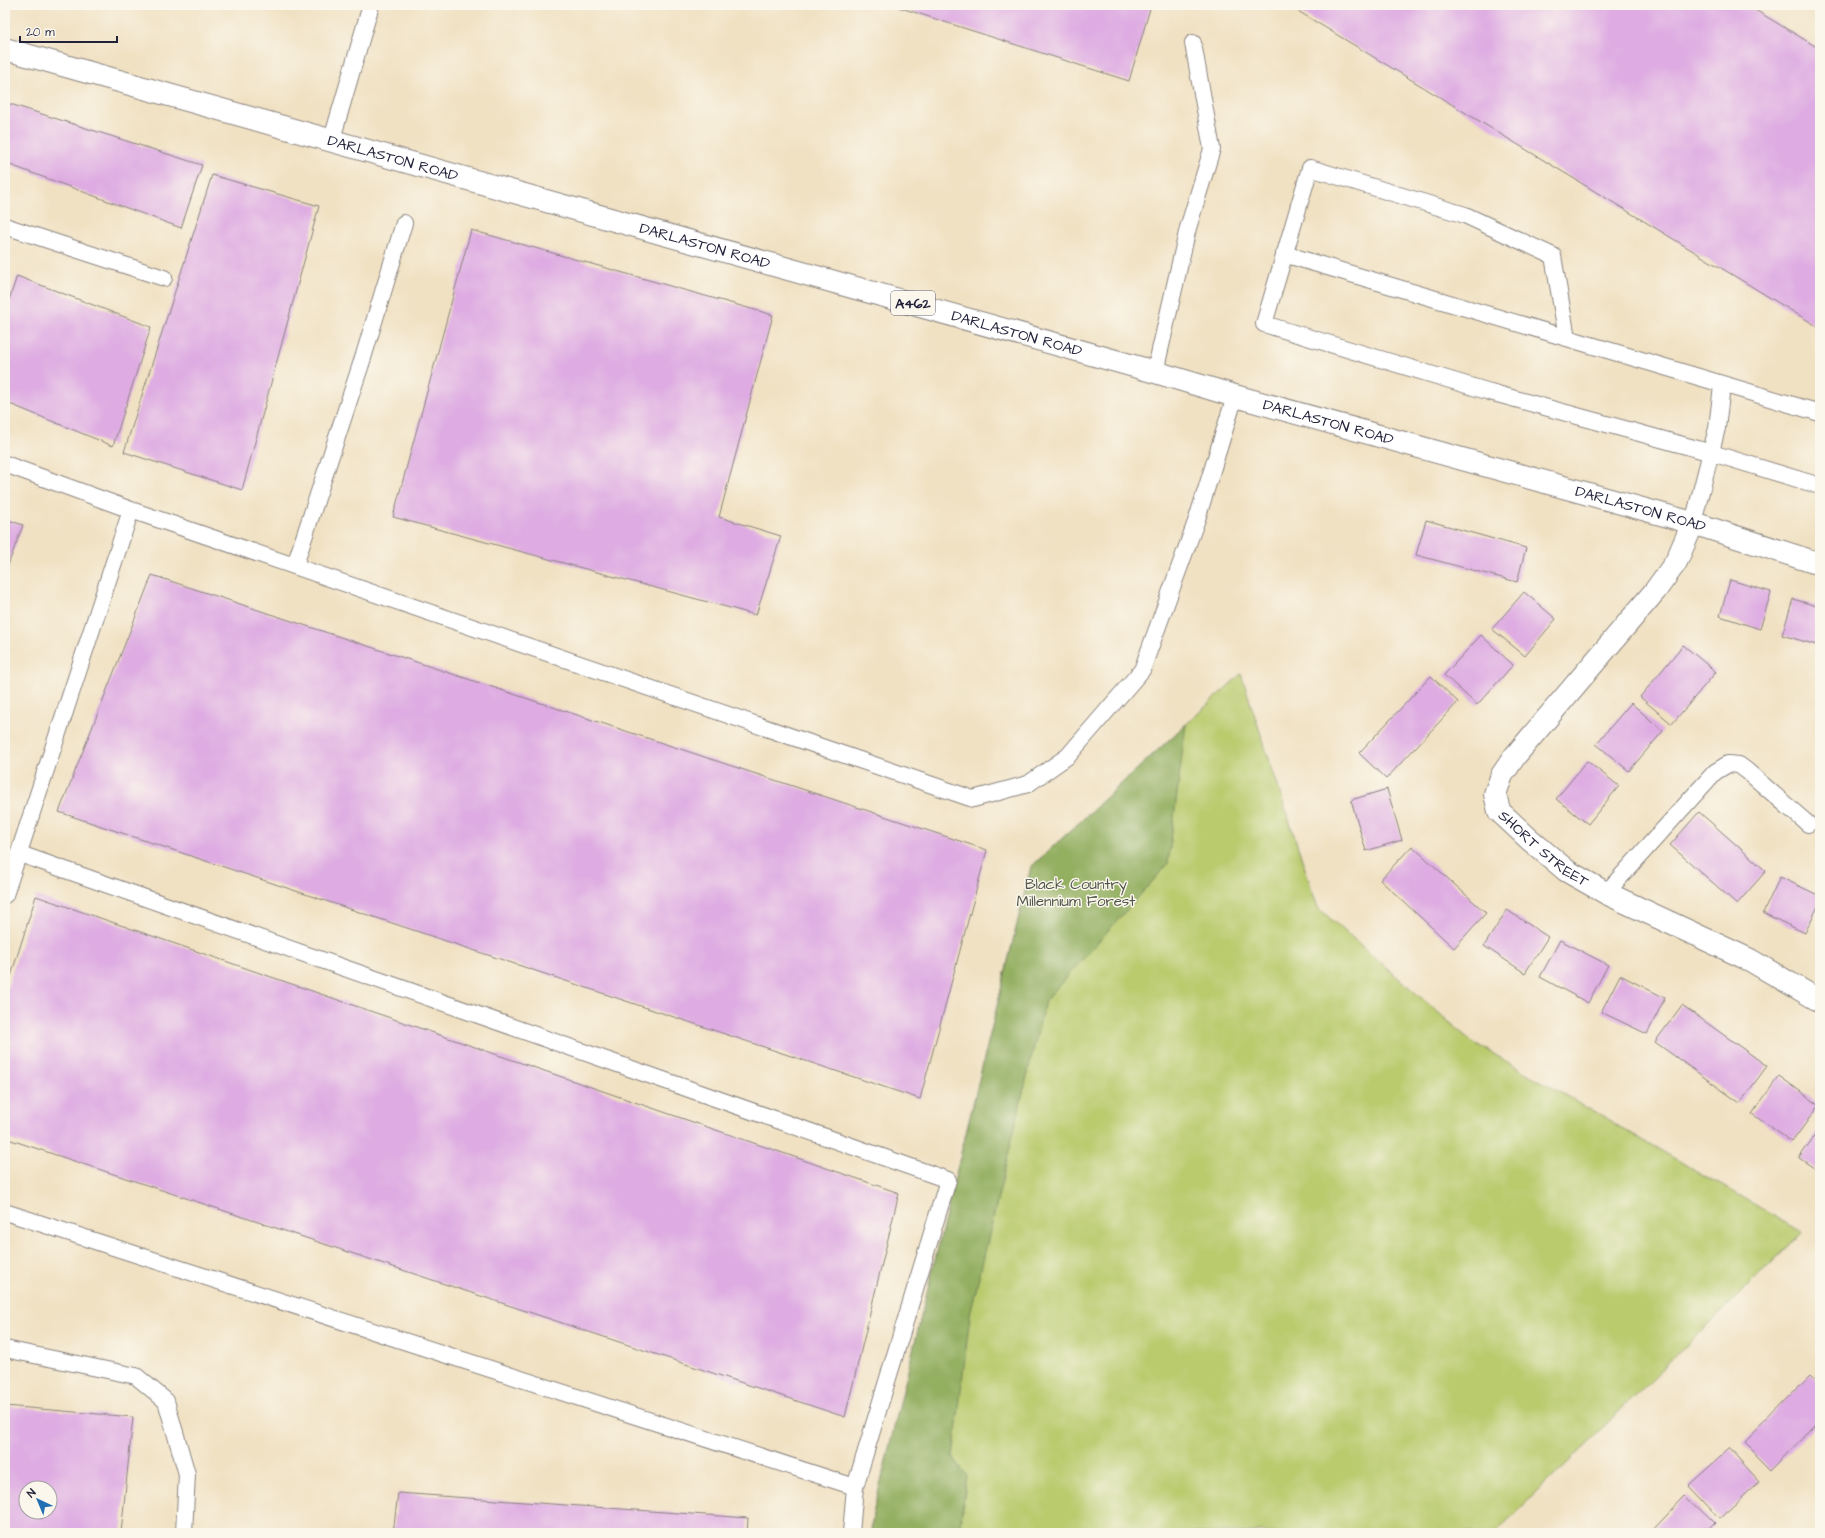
<svg xmlns="http://www.w3.org/2000/svg" width="1825" height="1538" font-family="'Architects Daughter',sans-serif">
<rect width="100%" height="100%" fill="#fbf7ec"/>
<filter id="ink" filterUnits="userSpaceOnUse"><feTurbulence type="fractalNoise" baseFrequency=".025" numOctaves="2"/><feDisplacementMap in="SourceGraphic" scale="8" xChannelSelector="R" yChannelSelector="G"/><feConvolveMatrix kernelMatrix="1 2 1 2 8 2 1 2 1" color-interpolation-filters="sRGB"/></filter>
<filter id="wash" filterUnits="userSpaceOnUse"><feTurbulence type="fractalNoise" baseFrequency=".012" numOctaves="4" result="noise"/><feDisplacementMap in="SourceGraphic" scale="16" xChannelSelector="R" yChannelSelector="G"/><feGaussianBlur stdDeviation="0.9" result="paint"/><feColorMatrix in="noise" values="0 0 0 0 0 0 0 0 0 0 0 0 0 0 0 0 0 1.4 0 .05"/><feComposite in="paint" operator="in"/></filter>
<g filter="url(#wash)">
<rect width="100%" height="100%" fill="#f0e1c2"/>
<path fill="#bacb6e" stroke="#6e7654" d="M 1241,674 L 1318,908 L 1471,1041 L 1802,1232 L 1495,1533 L 871,1533 L 873,1514 L 1031,867 Z"/>
<path fill="#93af61" stroke="#5a684e" d="M 1186,724 L 1168,864 L 1045,1001 L 970,1315 L 953,1457 L 967,1476 L 959,1533 L 871,1533 L 873,1514 L 1031,867 Z"/>
<g id="blocks">
<path fill="#deace2" fill-rule="evenodd" d="M 892,5 L 1151,5 L 1129,81 Z
M 1288,5 L 1747,5 L 1820,49 L 1820,328 Z
M 7,103 L 202,165 L 181,228 L 5,163 L 5,106 Z
M 212,175 L 319,206 L 242,490 L 124,452 Z
M 471,230 L 773,315 L 719,517 L 781,536 L 756,615 L 393,517 Z
M 17,276 L 151,327 L 113,446 L 5,402 L 5,312 Z
M 5,519 L 23,525 L 5,573 Z
M 1426,520 L 1526,548 L 1517,582 L 1416,555 Z
M 152,575 L 987,850 L 920,1099 L 59,812 Z
M 1730,580 L 1771,592 L 1760,629 L 1720,616 Z
M 1524,592 L 1556,619 L 1525,656 L 1492,629 Z
M 1793,599 L 1820,607 L 1820,646 L 1782,635 Z
M 1481,635 L 1513,665 L 1477,705 L 1444,675 Z
M 1683,645 L 1716,672 L 1672,724 L 1640,697 Z
M 1431,676 L 1458,702 L 1386,779 L 1359,753 Z
M 1631,703 L 1663,731 L 1629,771 L 1596,744 Z
M 1587,761 L 1619,786 L 1588,824 L 1556,799 Z
M 1387,789 L 1402,840 L 1366,851 L 1351,800 Z
M 1699,812 L 1766,871 L 1737,904 L 1670,845 Z
M 1412,846 L 1486,913 L 1454,948 L 1380,880 Z
M 1780,877 L 1820,896 L 1820,902 L 1805,933 L 1763,913 Z
M 36,896 L 899,1193 L 845,1417 L 5,1138 L 5,995 Z
M 1507,910 L 1548,937 L 1525,973 L 1484,946 Z
M 1560,940 L 1608,965 L 1588,1003 L 1540,977 Z
M 1620,975 L 1665,998 L 1647,1034 L 1601,1012 Z
M 1682,1005 L 1767,1066 L 1740,1103 L 1655,1042 Z
M 1779,1076 L 1819,1105 L 1792,1142 L 1752,1114 Z
M 1820,1128 L 1820,1172 L 1799,1158 Z
M 1810,1375 L 1820,1384 L 1820,1421 L 1771,1471 L 1743,1443 Z
M 5,1406 L 133,1417 L 121,1533 L 5,1533 ZM 26,1488 L 50,1488 L 50,1512 L 26,1512 Z
M 1729,1449 L 1759,1482 L 1720,1518 L 1689,1485 Z
M 398,1493 L 748,1518 L 747,1533 L 393,1533 Z
M 1686,1495 L 1716,1524 L 1707,1533 L 1650,1533 Z"/>
</g>
</g>
<g filter="url(#ink)">
<use href="#blocks" fill-opacity="0" stroke="#89827e" stroke-width="1"/>
<g fill="none" stroke-linecap="round" stroke-linejoin="round">
<defs>
<path id="service" d="M 332,139 L 371,5
M 5,226 L 164,278
M 1284,254 L 1567,338 L 1553,256 L 1465,215 L 1310,168 L 1264,324 L 1490,392 L 1712,453 L 1820,486
M 1567,338 L 1820,413
M 1155,372 L 1188,228 L 1212,149 L 1193,43
M 5,464 L 131,510 L 973,799 L 1028,784 L 1068,756 L 1142,670 L 1197,519 L 1235,396
M 1693,523 L 1717,428 L 1722,386
M 295,565 L 363,358 L 404,223
M 20,854 L 948,1180 L 855,1487
M 1606,893 L 1715,772 L 1728,764 L 1739,765 L 1747,771 L 1808,824
M 5,895 L 131,510
M 5,1212 L 855,1487 L 851,1533
M 5,1349 L 136,1376 L 166,1401 L 187,1474 L 184,1533"/>
<g id="minor">
<path id="s1" d="M 1693,523 L 1676,562 L 1655,591 L 1515,756 L 1502,775 L 1495,794 L 1499,811 L 1529,839 L 1567,871 L 1606,893 L 1750,960 L 1820,1001"/>
</g>
<g id="primary">
<path id="s2" d="M 5,49 L 1155,372 L 1235,396 L 1693,523 L 1820,564"/>
</g>
</defs>
<use href="#service" stroke="#89827e" stroke-width="18"/>
<use href="#minor" stroke="#89827e" stroke-width="24"/>
<use href="#primary" stroke="#89827e" stroke-width="24"/>
<use href="#service" stroke="#fff" stroke-width="16"/>
<use href="#minor" stroke="#fff" stroke-width="22"/>
<use href="#primary" stroke="#fff" stroke-width="22"/>
</g>
</g>
<g text-anchor="middle" stroke-width="3" stroke-linejoin="round" paint-order="stroke">
<rect fill="#fbf7ec" stroke="#636270" stroke-width="1" x="891" y="291" width="44" height="24" rx="3"/>
<g font-size="14" font-weight="bold" fill="#22223b">
<text x="913" y="308">A462</text>
</g>
<g font-size="15" fill="#22223b" stroke="#fbf7ec">
<text dy="5" stroke="none"><textPath href="#s2" startOffset="403">DARLASTON ROAD</textPath></text>
<text dy="5" stroke="none"><textPath href="#s2" startOffset="727">DARLASTON ROAD</textPath></text>
<text dy="5" stroke="none"><textPath href="#s2" startOffset="1051">DARLASTON ROAD</textPath></text>
<text dy="5" stroke="none"><textPath href="#s2" startOffset="1375">DARLASTON ROAD</textPath></text>
<text dy="5" stroke="none"><textPath href="#s2" startOffset="1699">DARLASTON ROAD</textPath></text>
<text dy="5" stroke="none"><textPath href="#s1" startOffset="414">SHORT STREET</textPath></text>
</g>
<g font-size="15" fill="#50554a" stroke="#fbf7ec">
<text x="1076" y="889">Black Country<tspan x="1076" dy="17">Millennium Forest</tspan></text>
</g>
</g>
<rect width="1825" height="1538" fill="none" stroke="#fbf7ec" stroke-width="20"/>
<g transform="translate(38 1500) rotate(316)"><circle r="19" fill="#fbf7ec" stroke="#a4a2a5"/>
<path d="M0-3L7 15L0 10L-7 15Z" fill="#1f6fb2"/>
<text y="-6" font-size="11" font-weight="bold" text-anchor="middle" fill="#22223b">N</text>
</g>
<path d="M20 36v6h97v-6" fill="none" stroke="#22223b" stroke-width="2"/>
<text x="26" y="36" font-size="12" fill="#22223b" stroke="#fbf7ec" stroke-width="3" paint-order="stroke">20 m</text>
</svg>
